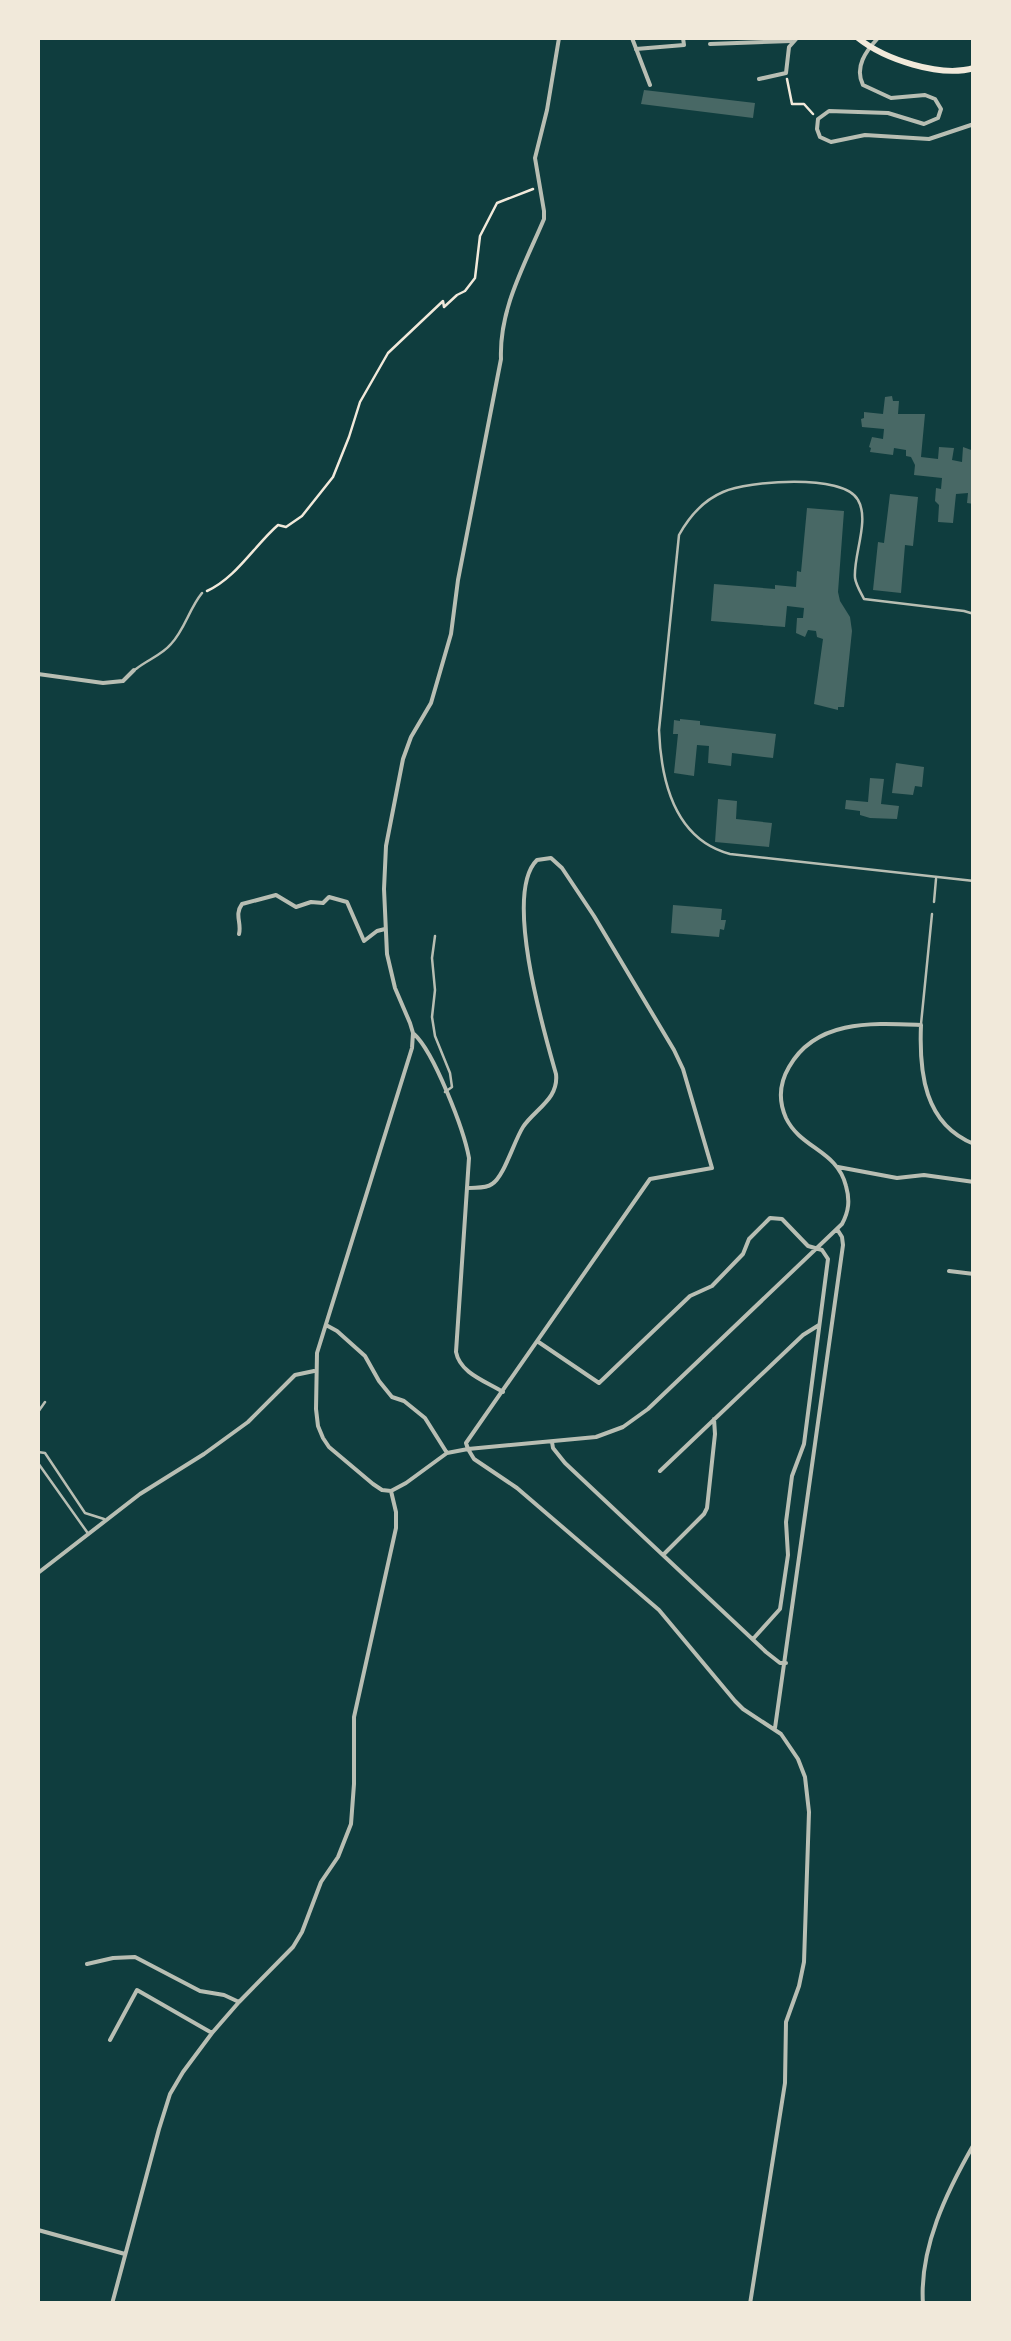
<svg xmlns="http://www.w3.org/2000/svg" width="1011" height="2341" font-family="Literata,serif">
<rect width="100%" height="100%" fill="#0f3d3e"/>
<path fill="#486865" d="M 644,90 L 755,103 L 753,118 L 641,104 Z
M 892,396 L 893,401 L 899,401 L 898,414 L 925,414 L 921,457 L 938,459 L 939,447 L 954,448 L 952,460 L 962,462 L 963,447 L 974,451 L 974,504 L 967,503 L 968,493 L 956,494 L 953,523 L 938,522 L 939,505 L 935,501 L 936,488 L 941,489 L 942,478 L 914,475 L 915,465 L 911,457 L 906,456 L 906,450 L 894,448 L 893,455 L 870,452 L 871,448 L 869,447 L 872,437 L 883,439 L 884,429 L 862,427 L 861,419 L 864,418 L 864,412 L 883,414 L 885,397 Z
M 890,494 L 918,497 L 913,546 L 905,545 L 901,593 L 873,590 L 878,542 L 884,543 Z
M 807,508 L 844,511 L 838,592 L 840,601 L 850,617 L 852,631 L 844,707 L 838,707 L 838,710 L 814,704 L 823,639 L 817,637 L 816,631 L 808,630 L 805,637 L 796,633 L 797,618 L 803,618 L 804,608 L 787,606 L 785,627 L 711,621 L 714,584 L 775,589 L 775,585 L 796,587 L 797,571 L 801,572 Z
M 680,719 L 700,721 L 700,725 L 776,734 L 773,758 L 732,753 L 731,766 L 708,763 L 709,746 L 697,745 L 694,776 L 674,773 L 678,734 L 673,734 L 674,720 L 680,721 Z
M 896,763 L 924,767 L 922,787 L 915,786 L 913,795 L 892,793 Z
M 870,778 L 884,779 L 881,804 L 899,806 L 897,819 L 870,818 L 860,815 L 860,811 L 845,809 L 846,800 L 868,802 Z
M 718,799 L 737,801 L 736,819 L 772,823 L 769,847 L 715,842 Z
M 673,905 L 722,909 L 721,920 L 726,920 L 724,930 L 720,929 L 719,937 L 671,933 Z"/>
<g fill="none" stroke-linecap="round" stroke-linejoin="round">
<path stroke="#f1e9da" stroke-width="2.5" d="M 787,79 L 792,104 L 804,104 L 813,114
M 207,591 C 236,578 254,546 278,525 L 286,527 L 302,516 L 333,477 L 349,437 L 360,402 L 388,353 L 443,301 L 444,307 L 457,295 L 465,291 L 475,278 L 480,236 L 497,203 L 533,189"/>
<path stroke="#b8beb3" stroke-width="2.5" d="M 974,614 L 964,611 L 864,599 C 861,593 856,585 855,578 C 853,556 870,520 858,500 C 843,473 748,481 723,492 C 704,500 689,517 679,535 L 659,730 C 661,781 674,839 730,854 L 974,881
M 136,669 C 147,660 162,655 171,644 C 185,629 189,609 202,593
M 934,902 L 936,879
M 435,936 L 432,958 L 435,990 L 432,1017 L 435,1036 L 450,1073 L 452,1087 L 445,1092
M 921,1024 L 932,914
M 38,1412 L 45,1402
M 38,1452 L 45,1453 L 85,1513 L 104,1519
M 38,1463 L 87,1532"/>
<path stroke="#b8beb3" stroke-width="4" d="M 710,44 L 791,41
M 636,49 L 684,45 L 683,38"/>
<path stroke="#b8beb3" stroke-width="4" d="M 632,38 L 650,85
M 878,38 C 866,51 854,67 863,85 L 891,98 L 925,95 L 935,99 L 941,109 L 938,118 L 924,124 L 888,113 L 829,111 L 818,119 L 817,129 L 820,137 L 831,142 L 865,135 L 929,139 L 974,124
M 759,79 L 786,73 L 789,47 L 797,38
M 38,674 L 103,683 L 123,681 L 134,670
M 239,934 C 242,923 234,915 242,904 L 276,895 L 296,907 L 311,902 L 323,903 L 329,897 L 347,902 L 364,941 L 377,931 L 385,929
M 414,1034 C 434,1052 464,1130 469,1158 L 456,1352 C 460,1373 485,1381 503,1392
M 838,1167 L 897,1178 L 924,1175 L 974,1182
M 949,1271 L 974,1274
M 326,1325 L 337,1331 L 365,1356 L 379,1381 L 392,1397 L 404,1401 L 425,1418 L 447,1453
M 537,1341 L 599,1383 L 690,1296 L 712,1286 L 743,1254 L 749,1239 L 770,1218 L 782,1219 L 808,1246 L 822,1250 L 828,1259 L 804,1444 L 792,1476 L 786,1522 L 788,1555 L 780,1609 L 753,1639
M 552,1442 L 553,1448 L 565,1463 L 766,1652 L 780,1663 L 786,1663
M 468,1449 L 466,1443 L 650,1179 L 712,1168 L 683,1069 L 674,1050 L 594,916 L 562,868 L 551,858 L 537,860 C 503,893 544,1032 556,1074 C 559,1099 535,1109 523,1127 C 514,1141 504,1177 492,1184 C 485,1189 476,1187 468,1188
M 468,1449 L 474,1459 L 517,1488 L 659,1610 L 735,1701 L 743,1709 L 781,1734 L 798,1759 L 805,1777 L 809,1812 L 804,1962 L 799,1986 L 786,2022 L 785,2083 L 750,2304
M 660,1471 L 803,1335 L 819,1325
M 391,1491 L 382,1490 L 373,1484 L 329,1447 L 323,1438 L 318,1426 L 316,1409 L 317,1353 L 412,1048 L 413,1033 L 410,1023 L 395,988 L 387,954 L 384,889 L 386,846 L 403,759 L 411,737 L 431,703 L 451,634 L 458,580 L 501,359 C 499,309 525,264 544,219 L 544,211 L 535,158 L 547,110 L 559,38
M 391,1491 L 406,1483 L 447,1453 L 468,1449 L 596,1437 L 623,1427 L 648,1409 L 842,1224 C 849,1211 850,1200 846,1186 C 837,1150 801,1149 786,1118 C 778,1100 779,1084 789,1067 C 816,1019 873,1023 921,1025 C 919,1072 924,1124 974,1144
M 663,1555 L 704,1514 L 707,1508 L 715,1434 L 714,1419
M 38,1573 L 140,1494 L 204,1454 L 248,1422 L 295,1375 L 314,1371
M 775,1728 L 843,1245 L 842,1237 L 837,1229
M 87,1964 L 113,1958 L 135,1957 L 200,1991 L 224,1995 L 239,2002
M 110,2040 L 137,1990 L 212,2033
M 38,2230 L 125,2254
M 112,2304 L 159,2129 L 170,2094 L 183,2072 L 212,2033 L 239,2002 L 293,1947 L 302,1932 L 321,1882 L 338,1857 L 351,1824 L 354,1784 L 354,1717 L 396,1528 L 396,1512 L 391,1491
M 923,2304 C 919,2248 947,2191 974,2144"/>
<path stroke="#f1e9da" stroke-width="6" d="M 858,38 C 884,59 940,78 974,68"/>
</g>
<rect width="1011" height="2341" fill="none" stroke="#f1e9da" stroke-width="80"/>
</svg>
